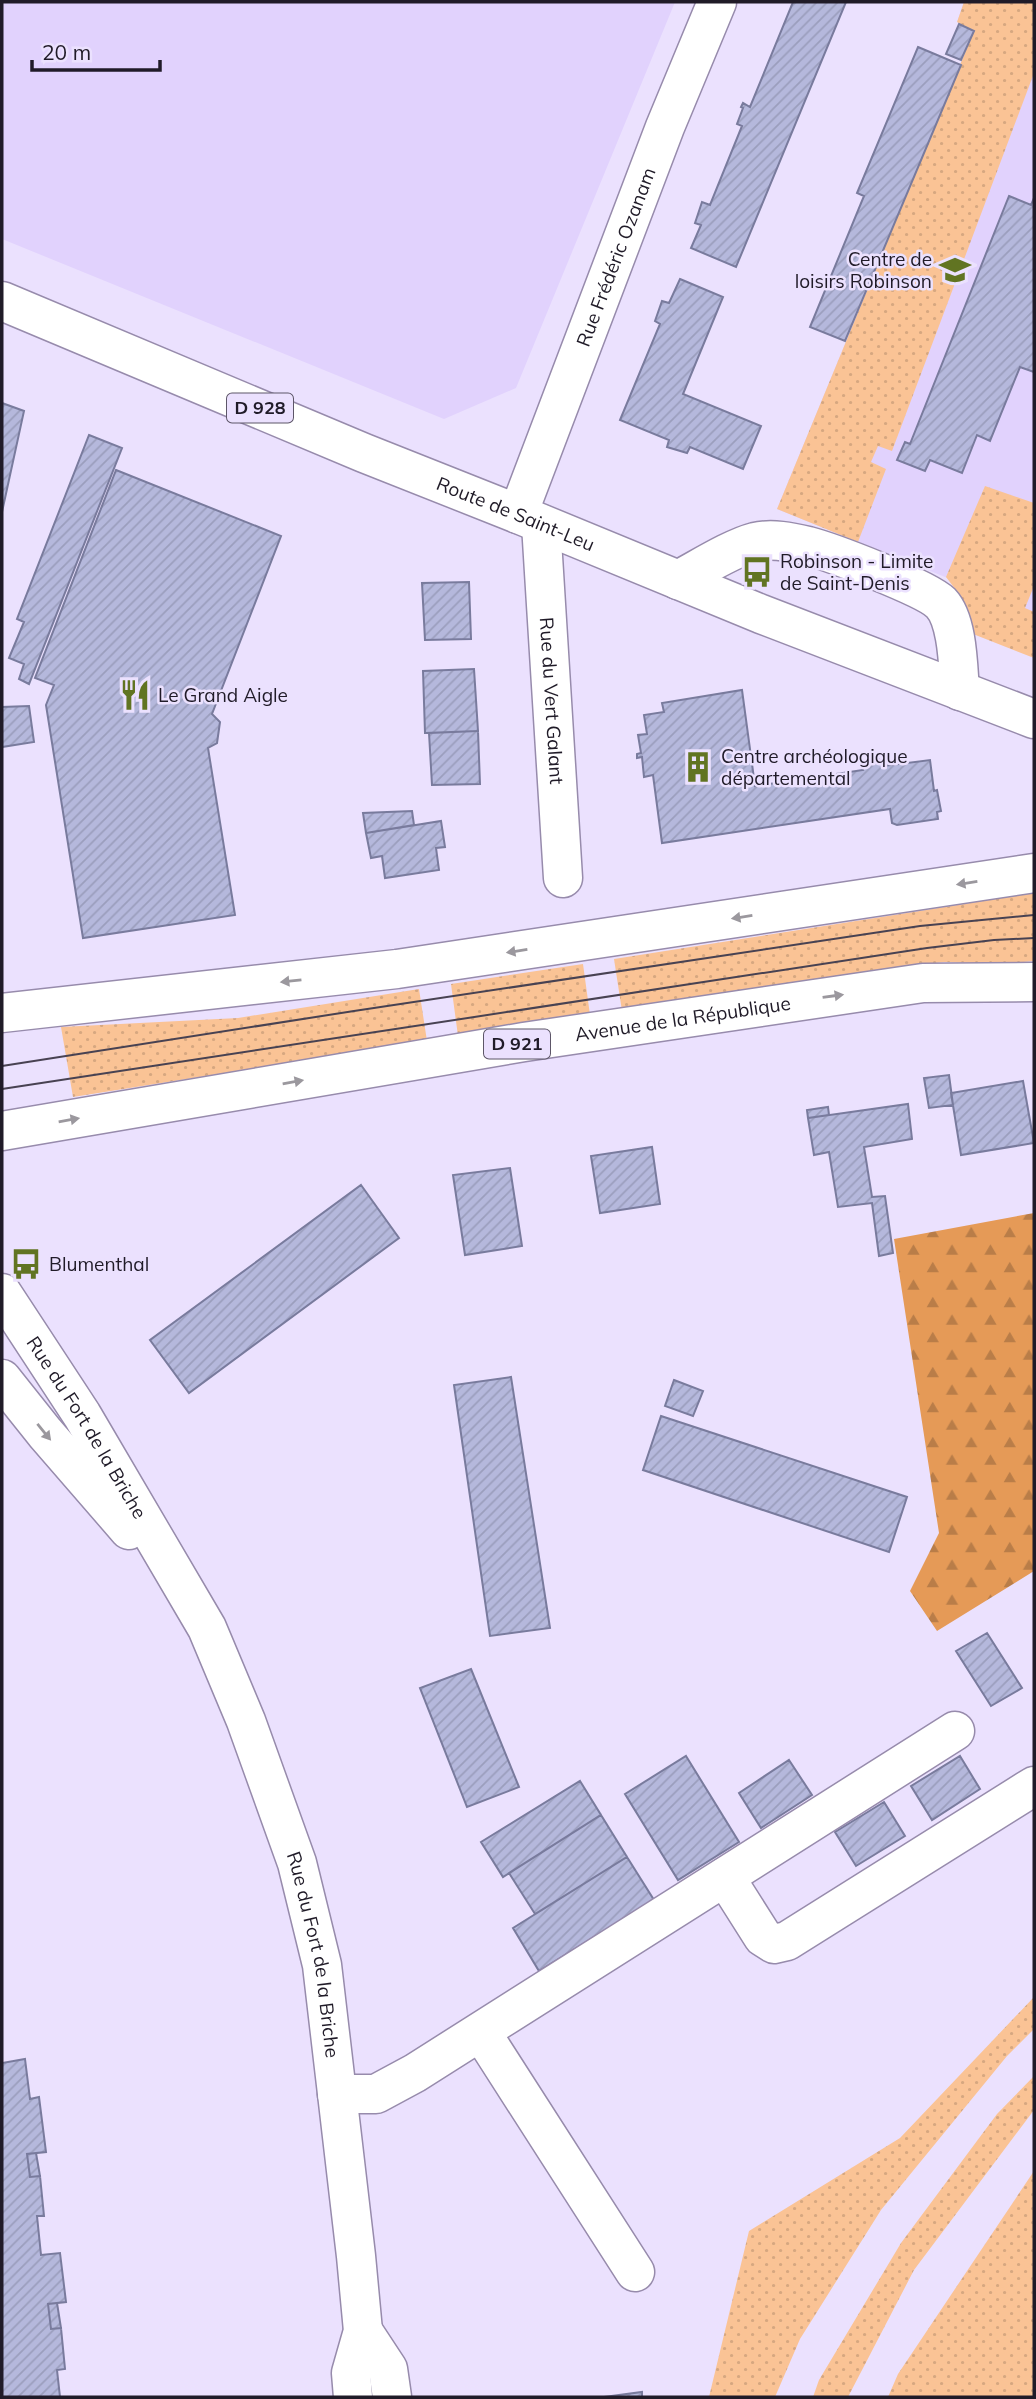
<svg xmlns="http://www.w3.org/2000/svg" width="1036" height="2399" font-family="Mulish,sans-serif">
<defs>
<pattern id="grass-dots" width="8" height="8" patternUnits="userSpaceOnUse" patternTransform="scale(1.75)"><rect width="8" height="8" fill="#fac395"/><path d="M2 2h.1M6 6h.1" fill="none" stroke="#d6a780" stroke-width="1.8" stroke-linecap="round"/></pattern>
<pattern id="forest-firs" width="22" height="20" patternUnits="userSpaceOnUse" patternTransform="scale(1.75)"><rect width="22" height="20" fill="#e59a57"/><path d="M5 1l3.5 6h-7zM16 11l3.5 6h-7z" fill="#b97d48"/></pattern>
<pattern id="building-hatch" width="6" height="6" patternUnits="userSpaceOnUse" patternTransform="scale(1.75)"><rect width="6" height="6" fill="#b5b8dc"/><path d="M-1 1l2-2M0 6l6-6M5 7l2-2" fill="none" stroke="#9b9ebd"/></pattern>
</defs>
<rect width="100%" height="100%" fill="#ebe1fe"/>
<path fill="#e1d2fd" d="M 2,2 L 675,2 L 516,388 L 444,419 L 2,239 Z
M 964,2 L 1034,2 L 1034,613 L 777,509 L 974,31 L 957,22 Z"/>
<path fill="url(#grass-dots)" d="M 964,2 L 1034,2 L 1034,73 L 892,451 L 878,446 L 871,462 L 886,469 L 858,542 L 777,509 L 974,31 L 957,22 Z
M 985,486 L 1034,503 L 1034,586 L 1025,608 L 1034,612 L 1034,658 L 973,634 L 962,598 L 946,577 Z
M 1034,893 L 1034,961 L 1001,964 L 944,962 L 883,969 L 622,1011 L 614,959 Z
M 583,964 L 590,1015 L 458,1036 L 451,984 Z
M 419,989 L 427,1041 L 73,1097 L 61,1027 L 238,1018 Z
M 1034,1997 L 1034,2029 L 1007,2056 L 881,2210 L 800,2339 L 775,2397 L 709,2397 L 749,2231 L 900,2138 Z
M 1034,2076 L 1034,2110 L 914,2270 L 848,2397 L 813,2397 L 819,2380 L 901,2243 L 997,2114 Z
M 1034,2171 L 1034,2397 L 888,2397 L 898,2374 Z"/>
<path fill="url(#forest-firs)" d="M 1034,1213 L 1034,1571 L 937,1631 L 910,1591 L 939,1533 L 894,1239 Z"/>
<path fill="url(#building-hatch)" stroke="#797b9d" stroke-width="2" d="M 793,2 L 846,2 L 736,267 L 691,248 L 701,225 L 695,223 L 702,202 L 710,205 L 742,126 L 737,124 L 743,108 L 741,107 L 743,103 L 750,107 Z
M 959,24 L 974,31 L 961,60 L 946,54 Z
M 918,47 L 961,65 L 845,341 L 810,327 L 864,196 L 857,193 Z
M 1009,196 L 1031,205 L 1034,198 L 1034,372 L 1020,367 L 990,441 L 977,435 L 962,473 L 930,460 L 925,471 L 897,460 L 905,442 L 910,444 Z
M 680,279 L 723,297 L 683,394 L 761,426 L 743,469 L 690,447 L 687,453 L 667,447 L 669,440 L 620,420 L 660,324 L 655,321 L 662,301 L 669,303 Z
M 2,403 L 24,411 L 2,512 Z
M 89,435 L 122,448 L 29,684 L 19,679 L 24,664 L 9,658 L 24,622 L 17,619 Z
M 116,470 L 281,536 L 212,714 L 220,722 L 217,743 L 208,748 L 235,915 L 83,938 L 46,705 L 54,685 L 35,678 Z
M 469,582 L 471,639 L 425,640 L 422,583 Z
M 474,669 L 478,731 L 425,733 L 423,671 Z
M 742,690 L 755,786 L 863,770 L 862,767 L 866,761 L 879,759 L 884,766 L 930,760 L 934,791 L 937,790 L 941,811 L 937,812 L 938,819 L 897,825 L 892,823 L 890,809 L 662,843 L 653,775 L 644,777 L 642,757 L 637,758 L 637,754 L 641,753 L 638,735 L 647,734 L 644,715 L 664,712 L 662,703 Z
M 29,706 L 34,742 L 2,747 L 2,707 Z
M 478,731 L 480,784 L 432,785 L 429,733 Z
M 412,811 L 414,825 L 366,833 L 363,813 Z
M 441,821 L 445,847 L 436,848 L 439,870 L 385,878 L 382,856 L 371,858 L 366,833 Z
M 949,1075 L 953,1105 L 929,1108 L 924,1078 Z
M 1023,1081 L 1034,1143 L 961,1155 L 951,1093 Z
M 908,1104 L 912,1139 L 864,1147 L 872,1197 L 885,1196 L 893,1253 L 879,1256 L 872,1203 L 838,1207 L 829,1152 L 814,1155 L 808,1118 Z
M 828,1107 L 829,1115 L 808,1118 L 807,1110 Z
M 652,1147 L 660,1204 L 600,1213 L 591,1156 Z
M 510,1168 L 522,1246 L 465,1255 L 453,1175 Z
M 361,1185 L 399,1238 L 189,1393 L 150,1340 Z
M 511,1377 L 550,1628 L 490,1636 L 454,1385 Z
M 674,1380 L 703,1391 L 693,1416 L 665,1406 Z
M 661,1416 L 907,1497 L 889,1552 L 643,1470 Z
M 987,1633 L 1022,1688 L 991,1706 L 956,1651 Z
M 471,1669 L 519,1787 L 467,1807 L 420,1688 Z
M 686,1756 L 739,1842 L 678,1880 L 625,1794 Z
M 960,1756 L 980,1789 L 932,1820 L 911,1786 Z
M 789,1760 L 812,1795 L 761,1828 L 739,1793 Z
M 580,1781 L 601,1815 L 503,1877 L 481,1842 Z
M 884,1802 L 905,1836 L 856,1866 L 835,1832 Z
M 601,1815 L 627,1857 L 535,1914 L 509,1873 Z
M 627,1857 L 654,1900 L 539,1971 L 513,1928 Z
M 25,2059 L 30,2099 L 39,2097 L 46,2152 L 27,2154 L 30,2177 L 40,2176 L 44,2216 L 37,2216 L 41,2255 L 60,2253 L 66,2302 L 48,2304 L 51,2329 L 61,2328 L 65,2369 L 57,2370 L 60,2397 L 2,2397 L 2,2063 Z
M 36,2153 L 40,2176 L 30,2177 L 27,2154 Z
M 57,2303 L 61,2328 L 51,2329 L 48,2304 Z
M 642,2392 L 642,2397 L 604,2397 Z"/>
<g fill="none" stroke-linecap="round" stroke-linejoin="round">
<defs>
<g id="minor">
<path id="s1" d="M 518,514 L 665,127 L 717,2"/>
<path id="s2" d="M 541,524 L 563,878"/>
<path d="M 678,580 C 699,569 732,548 755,542 C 772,538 791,542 808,546 C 831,552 926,588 941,603 C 958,621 958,667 960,691"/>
<path d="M 725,1877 L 763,1937 L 774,1944 L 787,1941 L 1034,1786"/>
<path d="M 481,2032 L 635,2272"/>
<path d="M 337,2094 L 376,2094 L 415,2073 L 955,1731"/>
</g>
<g id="major">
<path id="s3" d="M 2,301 L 364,453 L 518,514 L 761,614 L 1034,719"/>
<path d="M 2,1013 L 397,969 L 1034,873"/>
<path id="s4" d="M 2,1131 L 524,1042 L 923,983 L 1034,982"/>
<path id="s5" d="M 2,1293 L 82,1415 L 207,1628 L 246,1721 L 297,1863 L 322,1965 L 356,2256 L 363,2331 L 351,2373 L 353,2397"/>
<path d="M 2,1379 L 45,1433 L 129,1530"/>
<path d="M 363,2331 L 388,2369 L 392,2397"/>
</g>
</defs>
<use href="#minor" stroke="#978bac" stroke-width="41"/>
<use href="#major" stroke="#978bac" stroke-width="41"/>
<use href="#minor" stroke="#fff" stroke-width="38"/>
<use href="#major" stroke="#fff" stroke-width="38"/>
<path stroke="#484252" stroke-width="2" d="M 2,1066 L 354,1011 L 920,926 L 1034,915
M 2,1089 L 927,948 L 994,940 L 1034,938"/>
</g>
<defs><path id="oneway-solid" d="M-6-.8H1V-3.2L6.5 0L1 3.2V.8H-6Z" transform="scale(1.75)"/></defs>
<g fill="#9b989e">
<use href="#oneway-solid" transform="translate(967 883) rotate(171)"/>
<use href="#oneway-solid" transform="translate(742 917) rotate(171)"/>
<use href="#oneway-solid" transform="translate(517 951) rotate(171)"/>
<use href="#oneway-solid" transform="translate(291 981) rotate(174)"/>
<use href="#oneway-solid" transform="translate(833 996) rotate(-8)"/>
<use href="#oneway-solid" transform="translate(293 1082) rotate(-10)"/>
<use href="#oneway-solid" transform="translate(69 1120) rotate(-10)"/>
<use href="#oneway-solid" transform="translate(44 1432) rotate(51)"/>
</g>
<defs>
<symbol id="school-bare" viewBox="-9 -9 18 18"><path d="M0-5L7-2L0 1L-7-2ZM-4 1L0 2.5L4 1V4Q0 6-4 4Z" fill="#617422" stroke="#ebe1fe" stroke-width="2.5" paint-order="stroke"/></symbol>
<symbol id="bus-bare" viewBox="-9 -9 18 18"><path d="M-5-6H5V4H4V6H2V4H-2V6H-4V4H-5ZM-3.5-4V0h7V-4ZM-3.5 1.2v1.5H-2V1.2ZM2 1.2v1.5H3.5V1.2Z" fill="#617422" stroke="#ebe1fe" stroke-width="2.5" paint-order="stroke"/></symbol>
<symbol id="restaurant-bare" viewBox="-9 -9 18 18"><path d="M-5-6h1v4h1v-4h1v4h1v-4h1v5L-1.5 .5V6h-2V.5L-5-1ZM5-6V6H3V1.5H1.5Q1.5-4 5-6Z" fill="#617422" stroke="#ebe1fe" stroke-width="2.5" paint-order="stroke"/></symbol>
<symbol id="building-bare" viewBox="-9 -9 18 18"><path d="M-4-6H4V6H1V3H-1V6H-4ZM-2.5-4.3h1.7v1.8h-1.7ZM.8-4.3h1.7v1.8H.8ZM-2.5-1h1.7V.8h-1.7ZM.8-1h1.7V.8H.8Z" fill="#617422" stroke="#ebe1fe" stroke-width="2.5" paint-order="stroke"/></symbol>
</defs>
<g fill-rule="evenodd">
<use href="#school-bare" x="933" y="248" width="44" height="44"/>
<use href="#bus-bare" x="735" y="550" width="44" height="44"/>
<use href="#restaurant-bare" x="113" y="673" width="44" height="44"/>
<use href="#building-bare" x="676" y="745" width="44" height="44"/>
<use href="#bus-bare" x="4" y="1242" width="44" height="44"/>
</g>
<g text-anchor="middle" stroke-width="5" stroke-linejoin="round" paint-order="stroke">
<g fill="#ebe1fe" stroke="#5d5668" stroke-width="2">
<rect x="227" y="393.5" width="66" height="29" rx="5"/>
<rect x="484" y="1029.5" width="66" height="29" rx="5"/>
</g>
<g font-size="18" font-weight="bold" fill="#201b28">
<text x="260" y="414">D 928</text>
<text x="517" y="1050">D 921</text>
</g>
<g font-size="19" fill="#201b28" stroke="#ebe1fe">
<text dy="7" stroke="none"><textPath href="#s1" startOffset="275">Rue Frédéric Ozanam</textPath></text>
<text dy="7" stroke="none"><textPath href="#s3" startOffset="556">Route de Saint-Leu</textPath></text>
<text dy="7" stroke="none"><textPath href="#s2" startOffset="177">Rue du Vert Galant</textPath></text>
<text dy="7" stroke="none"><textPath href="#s4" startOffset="690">Avenue de la République</textPath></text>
<text dy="7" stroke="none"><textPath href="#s5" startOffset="159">Rue du Fort de la Briche</textPath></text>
<text dy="7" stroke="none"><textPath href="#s5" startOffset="738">Rue du Fort de la Briche</textPath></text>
</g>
<g font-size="19" fill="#201b28" stroke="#ebe1fe" text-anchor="start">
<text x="932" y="266" text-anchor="end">Centre de<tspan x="932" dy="22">loisirs Robinson</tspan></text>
<text x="780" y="568">Robinson - Limite<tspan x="780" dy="22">de Saint-Denis</tspan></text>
<text x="158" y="702">Le Grand Aigle</text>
<text x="721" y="763">Centre archéologique<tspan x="721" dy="22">départemental</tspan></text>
<text x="49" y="1271">Blumenthal</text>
</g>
</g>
<rect width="1036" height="2399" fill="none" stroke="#201b28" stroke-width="7"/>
<path d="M32 60v10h128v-10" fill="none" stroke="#201b28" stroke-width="3.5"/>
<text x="42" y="60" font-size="21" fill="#201b28" stroke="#ebe1fe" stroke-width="5" paint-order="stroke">20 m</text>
</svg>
